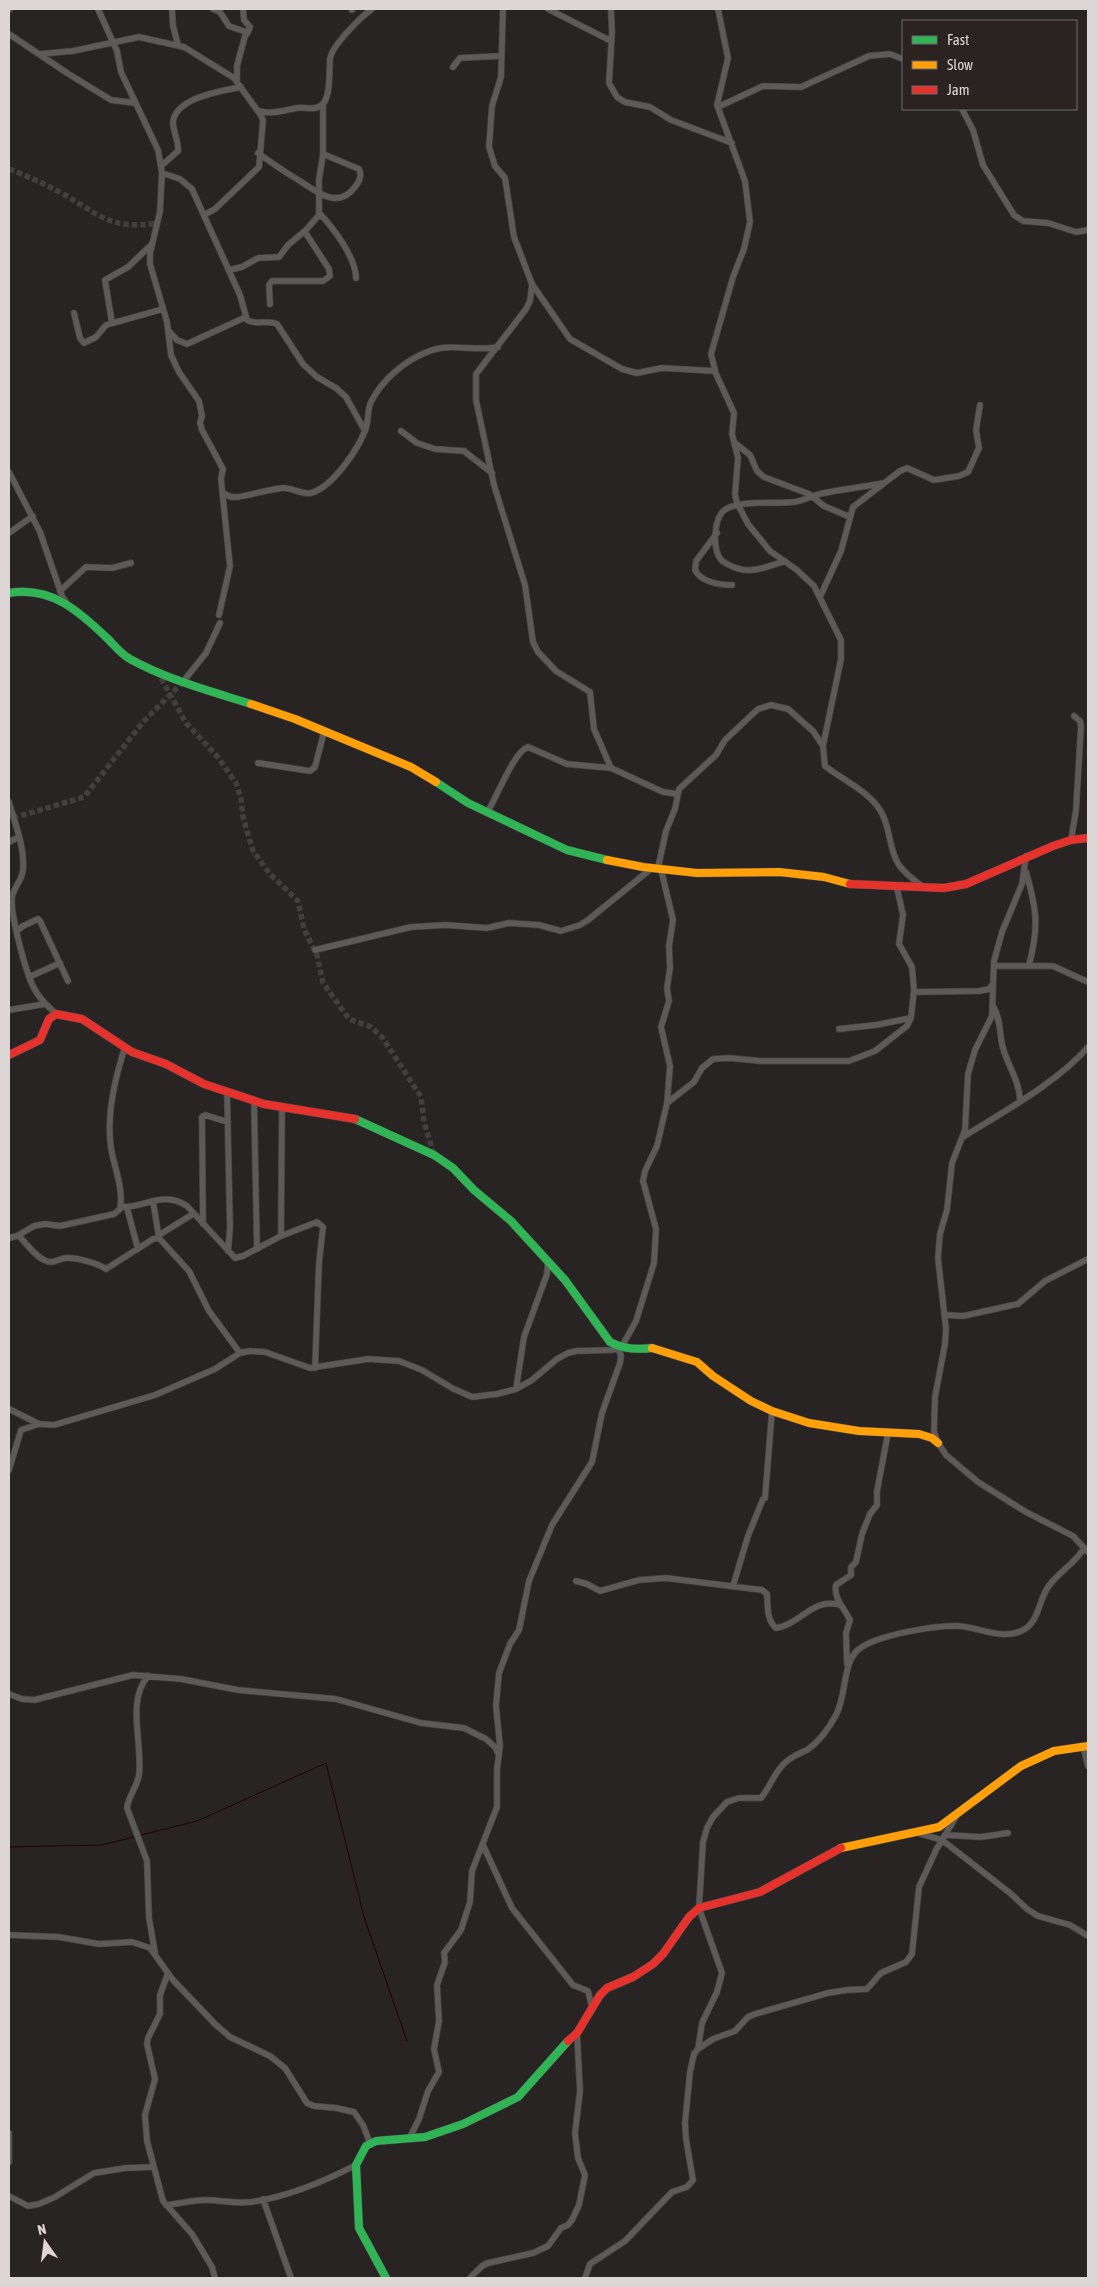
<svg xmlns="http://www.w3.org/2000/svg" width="1097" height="2287" font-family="'Asap Condensed',sans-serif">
<rect width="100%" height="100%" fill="#282424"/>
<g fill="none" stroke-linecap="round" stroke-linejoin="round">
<path stroke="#210303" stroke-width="1" d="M 141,1835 L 197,1821 L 326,1763 L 364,1917 L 407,2041
M 9,1847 L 102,1845 L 134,1837"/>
<path stroke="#433f3f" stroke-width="5.5" stroke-dasharray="5.5 3" stroke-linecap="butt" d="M 9,169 C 28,176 47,185 65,195 C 101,216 112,230 157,223
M 157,671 L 186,723 L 217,756 L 236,783 L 241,798 L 243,817 L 253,851 L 270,874 L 298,901 L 304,929 L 317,955 L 323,983 L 349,1019 L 371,1027 L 382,1037 L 421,1097 L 424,1122 L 434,1155
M 13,818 L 84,797 L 143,722 L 182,683"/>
<defs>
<path id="street" d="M 98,9 L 117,51 L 121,72 L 158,150 L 162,173 L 160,211 L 150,254 L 150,264 L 167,322 L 171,355 L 179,372 L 199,401 L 202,416 L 200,423 L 202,430 L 223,469 L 221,479 L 230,566 L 219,615
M 172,9 L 173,26 L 178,45
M 213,9 L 220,12 L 229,26 L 246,32 L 237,66 L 237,82
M 243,9 L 244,20 L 250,27 L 247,34
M 503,9 L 501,77 L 492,106 L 489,147 L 495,166 L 505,178 L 514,237 L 532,284 L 570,339 L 622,369 L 637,373 L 662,368 L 715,371
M 548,9 L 611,41
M 611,9 L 612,32 L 609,83 L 617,97 L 625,102 L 650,107 L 671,120 L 732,143
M 718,9 L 728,58 L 717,105 L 745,181 L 750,222 L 744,249 L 733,277 L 711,354 L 716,374 L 734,413 L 732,434 L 738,458 L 735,494 L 737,503 L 748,524 L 770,551 L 797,570 L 814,586 L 841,640 L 841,659 L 823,746 L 825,766 C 843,780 868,791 880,810 C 891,826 888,849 899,865 C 905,874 914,880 922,886
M 9,10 L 10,9
M 352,10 L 352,9
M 9,34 L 67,73 L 111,100 L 135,103
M 40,54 L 73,51 L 139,37 L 184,47 L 234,78 L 260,114 L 263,120 L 259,167 L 215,209 L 204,215
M 453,67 L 460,58 L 500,56
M 718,107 L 763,86 L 801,87 L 869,56 L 890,54 L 903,59
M 962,109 L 973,130 L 983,165 L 1014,215 L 1023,221 L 1048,223 L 1076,232 L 1088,230
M 259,111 C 272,115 284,110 297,108 C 306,107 316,111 323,104 C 331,95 329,70 330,59 C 332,45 361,17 372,9
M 258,153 C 272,163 286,173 300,181 C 317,192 338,210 355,187 C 359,182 362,175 359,169 L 323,154
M 161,166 L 178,151 C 179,142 174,134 173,124 C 173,98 221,91 241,87
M 162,173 L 180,179 L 192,189 L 240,295 L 247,320 C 257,326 267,319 277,324 L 303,364 L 317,377 L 336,388 L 346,397 L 365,431
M 319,213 C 333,227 356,258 356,278
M 229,270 L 242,267 L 258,258 L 279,257 L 288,245 L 306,230 L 319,215 L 319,180 L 323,154 L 323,104
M 532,284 L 530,301 L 526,309 L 476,374 L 476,400 L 494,485 L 525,585 L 533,642 L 538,652 L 556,671 L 590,692 L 594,729 L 611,768
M 270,304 L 269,285 L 272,281 L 323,281 L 330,276 L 329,269 L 305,232
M 74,313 L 80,338 L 84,343 L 96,337 L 106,325 L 163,309
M 112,323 L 105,280 L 128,267 L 151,245
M 169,331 L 177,340 L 187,344 L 246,317
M 401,431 L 417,443 L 435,449 L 464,451 L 492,473
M 735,443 L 750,455 L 757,471 L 764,477 L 809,494 L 824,506 L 850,517
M 9,472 L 40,532 L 62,596 L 66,602
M 223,493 L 231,497 L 237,497 C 252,495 266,490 282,488 C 292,487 301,495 311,493 C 333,487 359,448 366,428 C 369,419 367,410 371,402 C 382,380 404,361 427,352 C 450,342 474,352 498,347
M 9,533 L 33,516
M 717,533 L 696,561 L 695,570 C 701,582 719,585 732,585
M 785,561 C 759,569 747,577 722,561 C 712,550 713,517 726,509 C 742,500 776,504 794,502 C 805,500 814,495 824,493 C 844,489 864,487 884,483
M 60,591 L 86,567 L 112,568 L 131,563
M 820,597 L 841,551 L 853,507 L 900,471 L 907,468 L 934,480 L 959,476 L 968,472 L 979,448 L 976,430 L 980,405
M 182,683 L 206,653 L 220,623
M 258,763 L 310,771 L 315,767 L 324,732
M 9,802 C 15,824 25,847 23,870 C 22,881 13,888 12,898 C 10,913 26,974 34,988 C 39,999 48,1006 56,1014
M 487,813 C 496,799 514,751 528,747 L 567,764 L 611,768 L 663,792 L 677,794
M 1071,840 L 1076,810 L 1081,726 L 1080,721 L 1074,716
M 9,842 L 19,837
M 1026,856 L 1022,884 L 1002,932 L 994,961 L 992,1016 L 975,1050 L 968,1074 L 965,1130 L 952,1163 L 947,1210 L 940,1234 L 938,1258 L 946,1329 L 945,1344 L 935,1397 L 934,1431 L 938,1443 L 946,1455 L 978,1482 L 1026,1512 L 1073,1536 L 1088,1552
M 658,868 L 666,831 L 675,809 L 679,789 L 716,755 L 725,740 L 758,709 L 771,705 L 788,709 L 813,731 L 823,746
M 1026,872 C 1037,910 1039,927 1029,965
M 18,930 L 23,926 L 38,919 L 40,921 L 68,981
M 315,950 L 411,927 L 446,925 L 487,928 L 509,923 L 539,925 L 561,931 L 580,925 L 588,920 L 652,868
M 994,966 L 1053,966 L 1088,982
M 29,977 L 60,963
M 914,992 L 979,991 L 989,989 L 993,984
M 993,1006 C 1001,1019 999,1033 1003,1048 C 1008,1066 1020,1082 1020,1101
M 9,1010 L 45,1004
M 839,1029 L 876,1025 L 911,1018
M 227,1091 L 230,1228 L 228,1251
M 254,1101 L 257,1249
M 667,1103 L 694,1082 L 702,1068 L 713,1059 L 729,1058 L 761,1061 L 849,1061 L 875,1051 L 907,1026 L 911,1018 L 914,990 L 912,967 L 899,944 L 903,915 L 897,888
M 963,1137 C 1003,1112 1058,1082 1088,1047
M 153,1201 L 159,1238
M 121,1207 C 146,1208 162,1190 187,1206 L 235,1258 L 243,1256 L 281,1236 L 282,1107
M 127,1208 L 138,1249
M 203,1224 L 202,1117 L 205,1115 L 228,1122
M 159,1235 L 193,1214
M 19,1236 C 26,1243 34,1255 44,1260 C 52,1265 58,1259 66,1258 C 77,1257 99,1264 106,1269 L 153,1239 L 159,1238 L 189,1271 L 209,1311 L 240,1353
M 281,1236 L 317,1222 L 323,1227 L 319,1263 L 315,1368
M 9,1238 L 17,1236 L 34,1226 L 45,1224 L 60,1226 L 114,1214 L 120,1209 C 124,1189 114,1167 111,1148 C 106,1115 115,1078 125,1047
M 946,1315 L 963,1316 L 1018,1304 L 1045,1281 L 1088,1259
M 621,1348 L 636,1321 L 654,1263 L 656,1229 L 643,1181 L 645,1171 L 657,1146 L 667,1103 L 670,1066 L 661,1027 L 669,1001 L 667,988 L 670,968 L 669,946 L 673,920 L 661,869
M 516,1389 L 524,1337 L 547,1274 L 548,1261
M 9,1409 L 39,1424 L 54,1425 L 155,1395 L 215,1369 L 240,1353 L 250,1351 L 265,1352 L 310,1368 L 368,1359 L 399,1361 L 422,1370 L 452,1388 L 472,1397 L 497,1394 L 516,1389 L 532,1380 L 557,1359 L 568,1353 L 577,1351 L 612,1350 L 619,1347
M 9,1470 L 21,1430 L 39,1424
M 765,1498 L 772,1411
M 576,1581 L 587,1584 L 600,1591 L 639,1580 L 666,1578 L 762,1590 L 767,1594 C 768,1606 766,1619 776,1628 C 801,1624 813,1597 840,1605
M 733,1586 L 748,1536 L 763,1499
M 847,1664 L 846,1633 L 850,1620 C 845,1609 833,1598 836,1585 L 851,1575 L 851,1567 L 856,1562 L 862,1534 L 870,1514 L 877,1505 L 877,1491 L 888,1433
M 148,1676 C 126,1701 143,1744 139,1775 C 137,1787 128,1797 127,1808 L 147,1861 L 149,1918 L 155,1953
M 9,1694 L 22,1699 L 34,1700 L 133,1675 L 181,1679 L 238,1690 L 336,1699 L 421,1723 L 464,1728 L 486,1739 L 495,1747 L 499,1755
M 1083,1746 L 1088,1766
M 918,1833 L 942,1840 L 1010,1893 L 1027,1909 L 1038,1916 L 1070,1925 L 1088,1936
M 945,1835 L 981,1837 L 1008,1833
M 483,1845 L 512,1908 L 573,1985 L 588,1991 L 592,2007
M 9,1935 L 59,1937 L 99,1944 L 132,1942 L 150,1948 L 173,1980 L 215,2024 L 230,2037 L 270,2056 L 285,2068 L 307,2103 L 314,2106 L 336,2108 L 354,2112 L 363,2125 L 370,2143
M 168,1973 L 160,1995 L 160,2014 L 148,2038 L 147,2044 L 155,2079 L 145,2115 L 147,2141 L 163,2201 L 192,2234 L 212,2267 L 215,2278
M 698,2049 L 702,2023 L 717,1992 L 722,1973 L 699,1908 L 703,1842 L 707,1828 L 713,1817 L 727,1802 L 739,1798 L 761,1798 C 771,1786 775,1770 787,1761 C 793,1756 800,1753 807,1750 C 819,1742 829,1728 836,1715 C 847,1695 842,1662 859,1649 C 877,1635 935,1625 958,1626 C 980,1627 1004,1642 1025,1629 C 1039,1620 1039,1600 1048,1587 C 1058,1572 1075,1564 1084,1548
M 9,2133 L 9,2162
M 410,2137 L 419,2119 L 428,2091 L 439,2072 L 434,2049 L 439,2021 L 437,1985 L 445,1962 L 444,1953 L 461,1930 L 470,1902 L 472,1871 L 497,1807 L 497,1769 L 500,1746 L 496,1706 L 499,1673 L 510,1644 L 519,1630 L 529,1581 L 552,1525 L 592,1462 L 602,1413 L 620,1363 L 621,1356 L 618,1348
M 9,2196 L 28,2206 L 39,2204 L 55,2197 L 94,2173 L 126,2168 L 154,2167
M 263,2199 L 291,2278
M 166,2205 C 179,2204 192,2200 205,2200 C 221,2200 233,2204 251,2202 C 288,2197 323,2182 356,2165
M 470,2278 L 482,2266 L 488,2263 L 533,2253 L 548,2246 L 561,2228 L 568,2225 L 572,2220 L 579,2205 L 585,2175 L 578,2158 L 575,2133 L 580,2091 L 577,2033
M 585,2278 L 590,2264 L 625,2241 L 672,2192 L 687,2187 L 693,2180 L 686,2139 L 685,2123 L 690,2072 L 694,2054 L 698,2049 L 713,2039 L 735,2031 L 748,2017 L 755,2014 L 828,1993 L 847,1990 L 867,1989 L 881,1973 L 906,1962 L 912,1954 L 919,1887 L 936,1850 L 957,1815"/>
<path id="fast" d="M 9,593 C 51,586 79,611 108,639 C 115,646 121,654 130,659 C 168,680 210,691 251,704
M 436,782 L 468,803 L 567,850 L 607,860
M 355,1119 L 434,1155 L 453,1168 L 474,1190 L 511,1221 L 565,1280 L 610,1342 C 623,1349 637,1350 652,1348
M 386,2278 L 359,2228 L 356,2165 L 366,2146 L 376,2141 L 425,2137 L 463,2124 L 518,2097 L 568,2041"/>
<path id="slow" d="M 251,704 L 295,719 L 411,767 L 436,782
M 607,860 L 643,867 L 697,873 L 779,872 L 824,877 L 850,884
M 652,1348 L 697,1362 L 713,1376 L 751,1401 L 772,1411 L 809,1423 L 859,1431 L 919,1434 L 932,1438 L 938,1443
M 841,1848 L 939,1827 L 1021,1766 L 1054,1751 L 1088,1746"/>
<path id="jam" d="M 850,884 L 944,888 L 966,884 L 1053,846 L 1071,840 L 1088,838
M 9,1055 L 40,1040 L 49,1019 L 56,1014 L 82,1019 L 132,1052 L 166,1064 L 204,1084 L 264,1104 L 355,1119
M 568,2041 L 577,2033 L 600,1995 L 607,1988 L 633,1977 L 653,1964 L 663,1954 L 689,1917 L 699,1908 L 760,1892 L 841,1848"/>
</defs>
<use href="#street" stroke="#454242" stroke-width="7"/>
<use href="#fast" stroke="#454242" stroke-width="9"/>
<use href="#slow" stroke="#454242" stroke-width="9"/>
<use href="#jam" stroke="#454242" stroke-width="9"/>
<use href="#street" stroke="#5e5a5a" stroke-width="5.5"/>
<use href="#fast" stroke="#30b455" stroke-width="8"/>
<use href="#slow" stroke="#ff9f0a" stroke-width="8"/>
<use href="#jam" stroke="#e5322d" stroke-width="8"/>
</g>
<rect width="1097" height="2287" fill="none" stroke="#dcd7d6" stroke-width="20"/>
<rect x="902" y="20" width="175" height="90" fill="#2a2322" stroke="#716b6a"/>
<rect x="912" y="36" width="25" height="8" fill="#30b455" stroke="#716b6a"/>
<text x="947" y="45" font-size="15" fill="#dcd7d6">Fast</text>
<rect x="912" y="61" width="25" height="8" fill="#ff9f0a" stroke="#716b6a"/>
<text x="947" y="70" font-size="15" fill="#dcd7d6">Slow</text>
<rect x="912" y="86" width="25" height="8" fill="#e5322d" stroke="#716b6a"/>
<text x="947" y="95" font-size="15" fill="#dcd7d6">Jam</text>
<g transform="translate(45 2242) rotate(346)" stroke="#2a2322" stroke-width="4" paint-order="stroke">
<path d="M0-4L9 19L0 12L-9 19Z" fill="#dcd7d6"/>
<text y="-8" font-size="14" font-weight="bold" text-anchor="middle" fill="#dcd7d6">N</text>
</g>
</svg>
